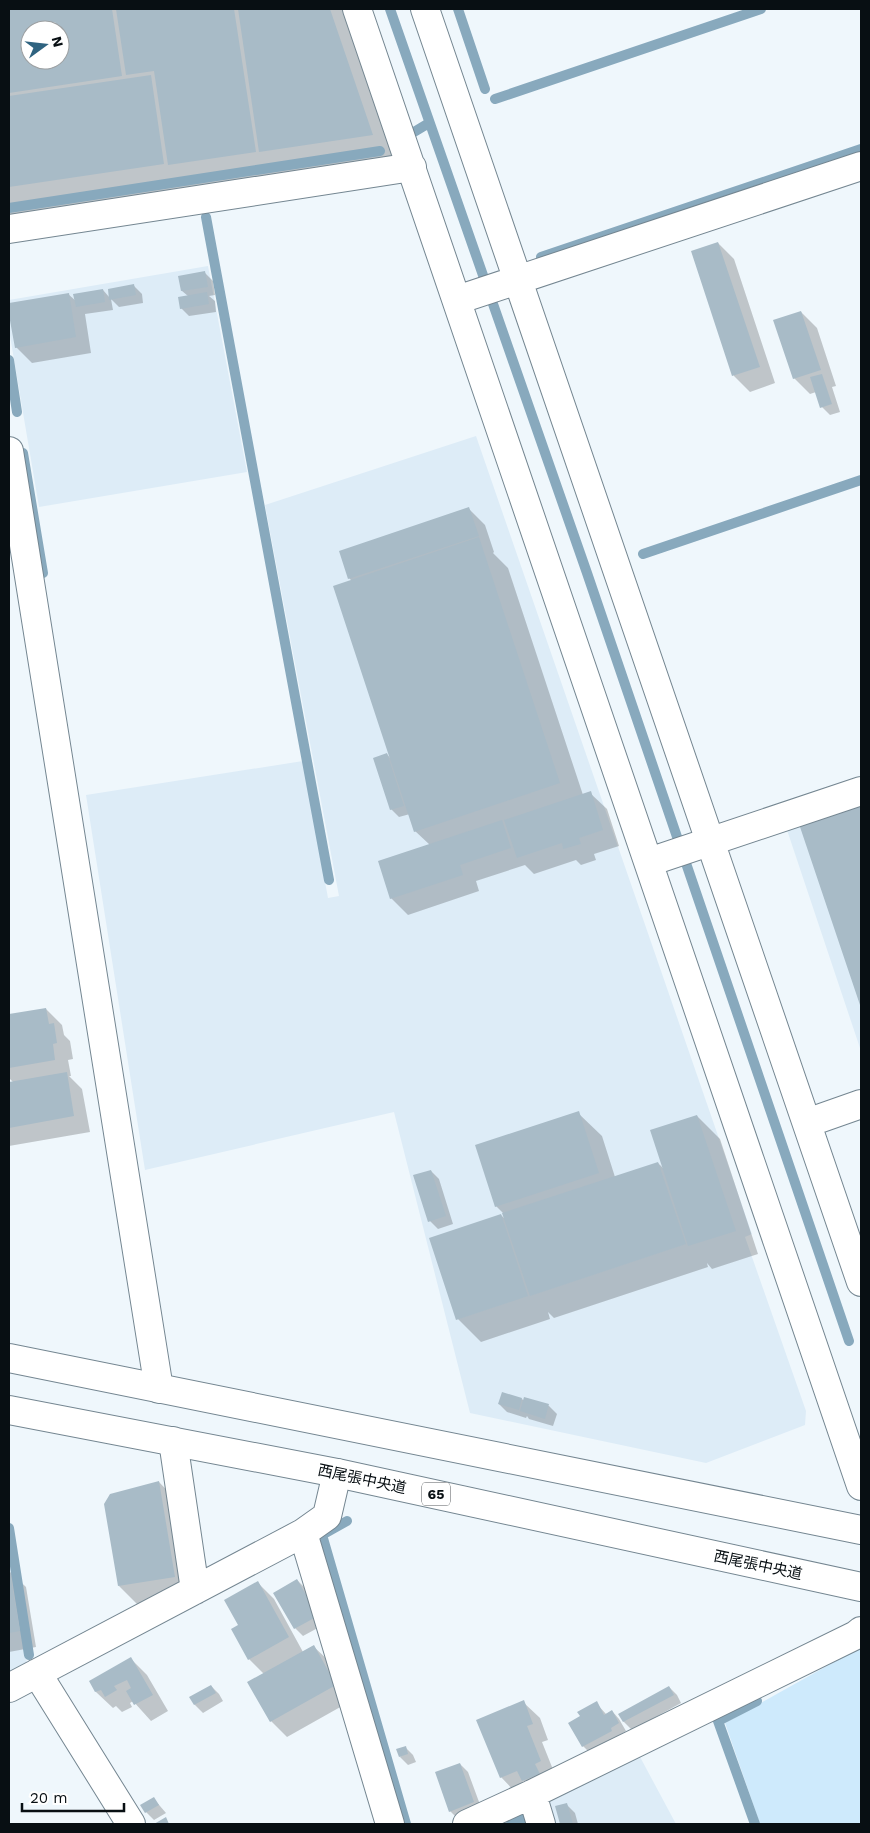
<svg xmlns="http://www.w3.org/2000/svg" width="870" height="1833" font-family="'Work Sans','Noto Sans JP',sans-serif">
<rect width="100%" height="100%" fill="#eff7fc"/>
<path fill="#ddecf7" d="M 208,266 L 247,472 L 39,507 L 9,330 L 9,300 Z
M 476,436 L 752,1234 L 745,1237 L 806,1411 L 805,1425 L 706,1463 L 470,1413 L 394,1112 L 145,1170 L 86,795 L 303,761 L 328,898 L 339,896 L 265,505 Z
M 861,799 L 861,1051 L 785,824 Z
M 9,1552 L 27,1663 L 9,1672 Z
M 639,1755 L 676,1824 L 555,1824 L 547,1799 Z"/>
<path fill="#ceeafc" d="M 861,1647 L 861,1824 L 760,1824 L 725,1723 Z"/>
<path fill="#0003" fill-rule="evenodd" d="M 9,9 L 348,9 L 401,164 L 9,220 ZM 30,30 L 60,30 L 60,60 L 30,60 Z
M 718,243 L 734,259 L 775,383 L 750,392 L 734,376 L 692,252 Z
M 205,273 L 213,281 L 215,295 L 209,296 L 215,301 L 216,312 L 189,316 L 181,308 L 188,296 L 182,291 L 180,277 Z
M 134,286 L 142,294 L 143,303 L 119,307 L 111,299 L 113,310 L 85,314 L 91,353 L 32,363 L 16,347 L 9,304 L 68,294 L 76,301 L 103,290 L 110,298 Z
M 801,312 L 817,328 L 836,386 L 832,387 L 840,412 L 830,415 L 822,407 L 816,392 L 810,394 L 794,378 Z
M 469,509 L 485,525 L 494,552 L 493,553 L 508,568 L 583,795 L 590,793 L 607,809 L 619,846 L 594,854 L 596,860 L 581,865 L 576,860 L 534,874 L 525,865 L 476,881 L 479,891 L 408,915 L 391,898 L 430,845 L 415,831 L 410,814 L 399,817 L 391,809 L 387,754 L 391,759 L 352,581 L 349,578 Z
M 861,800 L 861,1005 L 799,822 Z
M 46,1009 L 62,1025 L 64,1035 L 70,1041 L 73,1059 L 68,1060 L 71,1076 L 69,1076 L 82,1089 L 90,1132 L 9,1146 L 9,1083 L 13,1082 L 9,1078 L 9,1015 Z
M 578,1113 L 602,1136 L 615,1177 L 658,1163 L 664,1169 L 697,1116 L 720,1139 L 758,1254 L 712,1269 L 707,1263 L 708,1267 L 554,1318 L 548,1312 L 550,1319 L 481,1342 L 458,1319 L 501,1215 L 506,1220 L 504,1214 L 496,1206 Z
M 431,1171 L 439,1179 L 453,1224 L 438,1229 L 430,1221 Z
M 525,1398 L 549,1406 L 557,1414 L 553,1426 L 529,1419 L 527,1416 L 526,1418 L 507,1412 L 499,1404 L 522,1399 L 524,1401 Z
M 159,1482 L 182,1506 L 198,1600 L 142,1609 L 119,1586 Z
M 9,1571 L 26,1587 L 36,1647 L 9,1652 Z
M 297,1580 L 305,1588 L 325,1624 L 303,1636 L 295,1628 Z
M 258,1583 L 274,1599 L 303,1652 L 313,1646 L 330,1662 L 351,1701 L 287,1737 L 271,1721 L 264,1674 L 249,1659 L 233,1630 L 239,1626 Z
M 131,1659 L 147,1675 L 168,1711 L 151,1721 L 133,1701 L 130,1703 L 132,1707 L 122,1712 L 116,1706 L 113,1708 L 96,1692 L 91,1682 Z
M 211,1686 L 219,1694 L 223,1701 L 203,1713 L 195,1705 L 191,1697 Z
M 669,1687 L 677,1695 L 681,1703 L 632,1730 L 624,1722 L 620,1714 Z
M 523,1702 L 540,1718 L 548,1740 L 542,1742 L 556,1777 L 517,1794 L 501,1777 Z
M 596,1703 L 606,1714 L 612,1711 L 619,1719 L 626,1731 L 618,1736 L 619,1739 L 591,1754 L 583,1746 L 582,1716 Z
M 405,1747 L 413,1755 L 416,1762 L 408,1765 L 400,1757 Z
M 460,1764 L 468,1772 L 482,1810 L 458,1819 L 450,1811 Z
M 154,1799 L 166,1813 L 154,1820 L 146,1812 Z
M 567,1805 L 575,1813 L 578,1824 L 562,1824 L 557,1807 Z"/>
<g fill="none" stroke-linecap="round" stroke-linejoin="round">
<path stroke="#88a9bd" stroke-width="10" d="M 390,9 L 587,573 L 849,1341
M 458,9 L 485,89
M 495,99 L 761,9
M 414,132 L 429,123
M 9,208 L 380,151
M 206,217 L 329,880
M 541,257 L 861,149
M 9,360 L 17,412
M 23,453 L 43,573
M 643,554 L 861,480
M 347,1521 L 322,1535 L 406,1824
M 9,1528 L 29,1655
M 511,1824 L 522,1819 L 524,1824
M 755,1824 L 718,1721 L 757,1701"/>
</g>
<path fill="#a8bbc7" fill-rule="evenodd" d="M 9,9 L 112,9 L 122,76 L 9,93 ZM 30,30 L 60,30 L 60,60 L 30,60 Z
M 116,9 L 234,9 L 256,152 L 168,165 L 154,71 L 126,75 Z
M 238,9 L 330,9 L 373,135 L 259,152 Z
M 151,75 L 164,164 L 9,187 L 9,96 Z
M 718,242 L 760,367 L 732,376 L 691,251 Z
M 205,271 L 208,287 L 181,291 L 178,276 Z
M 134,284 L 136,295 L 109,300 L 108,289 Z
M 103,289 L 105,302 L 76,307 L 73,294 Z
M 207,292 L 209,304 L 180,309 L 178,297 Z
M 69,293 L 76,337 L 15,348 L 9,315 L 9,303 Z
M 801,311 L 821,370 L 793,379 L 773,320 Z
M 822,374 L 832,404 L 820,408 L 810,377 Z
M 469,507 L 479,536 L 348,579 L 339,551 Z
M 479,537 L 560,783 L 414,832 L 333,586 Z
M 387,753 L 404,806 L 390,810 L 373,758 Z
M 591,791 L 603,830 L 579,838 L 581,844 L 563,849 L 562,843 L 517,858 L 504,820 Z
M 861,799 L 861,1008 L 798,821 Z
M 502,820 L 511,848 L 460,865 L 463,875 L 390,899 L 378,861 Z
M 46,1008 L 49,1024 L 54,1023 L 57,1043 L 53,1044 L 55,1060 L 9,1068 L 9,1014 Z
M 67,1072 L 74,1116 L 9,1128 L 9,1082 Z
M 579,1111 L 599,1173 L 495,1207 L 475,1145 Z
M 697,1115 L 736,1231 L 688,1246 L 650,1130 Z
M 658,1162 L 686,1244 L 530,1296 L 502,1213 Z
M 431,1170 L 446,1216 L 428,1222 L 413,1175 Z
M 501,1214 L 528,1296 L 456,1320 L 429,1238 Z
M 502,1392 L 522,1398 L 519,1410 L 498,1404 Z
M 524,1397 L 549,1404 L 545,1419 L 520,1411 Z
M 159,1481 L 175,1577 L 118,1586 L 104,1504 L 110,1494 Z
M 9,1568 L 20,1631 L 9,1633 Z
M 297,1579 L 318,1616 L 294,1629 L 273,1593 Z
M 258,1581 L 289,1637 L 248,1660 L 231,1629 L 238,1625 L 224,1600 Z
M 314,1645 L 336,1685 L 270,1722 L 247,1682 Z
M 131,1657 L 153,1695 L 134,1705 L 126,1691 L 131,1688 L 127,1680 L 114,1686 L 117,1690 L 105,1697 L 101,1690 L 95,1692 L 89,1681 Z
M 211,1685 L 216,1693 L 194,1705 L 189,1697 Z
M 669,1686 L 674,1695 L 623,1722 L 618,1714 Z
M 524,1700 L 533,1724 L 527,1726 L 541,1761 L 535,1764 L 540,1774 L 522,1781 L 517,1771 L 500,1778 L 476,1720 Z
M 597,1701 L 604,1715 L 612,1710 L 619,1723 L 611,1728 L 612,1731 L 582,1747 L 568,1723 L 580,1716 L 577,1712 Z
M 406,1746 L 408,1754 L 399,1757 L 396,1749 Z
M 460,1763 L 474,1802 L 449,1812 L 435,1772 Z
M 154,1797 L 159,1805 L 145,1813 L 140,1805 Z
M 567,1803 L 573,1824 L 560,1824 L 555,1806 Z
M 166,1817 L 169,1824 L 154,1824 Z"/>
<g fill="none" stroke-linecap="round" stroke-linejoin="round">
<defs>
<path id="minor" d="M 357,9 L 861,1486
M 425,9 L 861,1282
M 9,229 L 412,167
M 457,300 L 861,166
M 9,451 L 159,1389
M 649,862 L 861,791
M 807,1123 L 861,1104
M 173,1441 L 195,1590
M 303,1533 L 390,1824
M 37,1673 L 131,1824
M 9,1688 L 303,1533 L 327,1516 L 337,1473
M 532,1794 L 541,1824
M 467,1824 L 532,1794 L 856,1635 L 861,1631"/>
<path id="primary" d="M 9,1358 L 861,1530
M 9,1410 L 337,1473 L 861,1587"/>
</defs>
<use href="#minor" stroke="#748691" stroke-width="30"/>
<use href="#primary" stroke="#748691" stroke-width="30"/>
<use href="#minor" stroke="#fff" stroke-width="28"/>
<use href="#primary" stroke="#fff" stroke-width="28"/>
</g>
<g text-anchor="middle" stroke-width="4.5" stroke-linejoin="round" paint-order="stroke">
<rect fill="#fff" stroke="#52575a" stroke-width="1" x="422" y="1482.5" width="28" height="23" rx="4"/>
<g font-size="14" font-weight="bold" fill="#080f13">
<text x="436" y="1499">65</text>
</g>
<g font-size="15" fill="#080f13" stroke="#fff">
<text transform="translate(362 1479) rotate(12)" y="5">西尾張中央道</text>
<text transform="translate(758 1565) rotate(12)" y="5">西尾張中央道</text>
</g>
</g>
<rect width="870" height="1833" fill="none" stroke="#080f13" stroke-width="20"/>
<g transform="translate(45 45) rotate(75)"><circle r="24" fill="#ffffff" stroke="#9c9fa1"/>
<path d="M0-4L9 19L0 12L-9 19Z" fill="#2f6380"/>
<text y="-8" font-size="14" font-weight="bold" text-anchor="middle" fill="#080f13">N</text>
</g>
<path d="M22 1803v8h102v-8" fill="none" stroke="#080f13" stroke-width="2.5"/>
<text x="30" y="1803" font-size="15" fill="#080f13" stroke="#ffffff" stroke-width="4" paint-order="stroke">20 m</text>
</svg>
